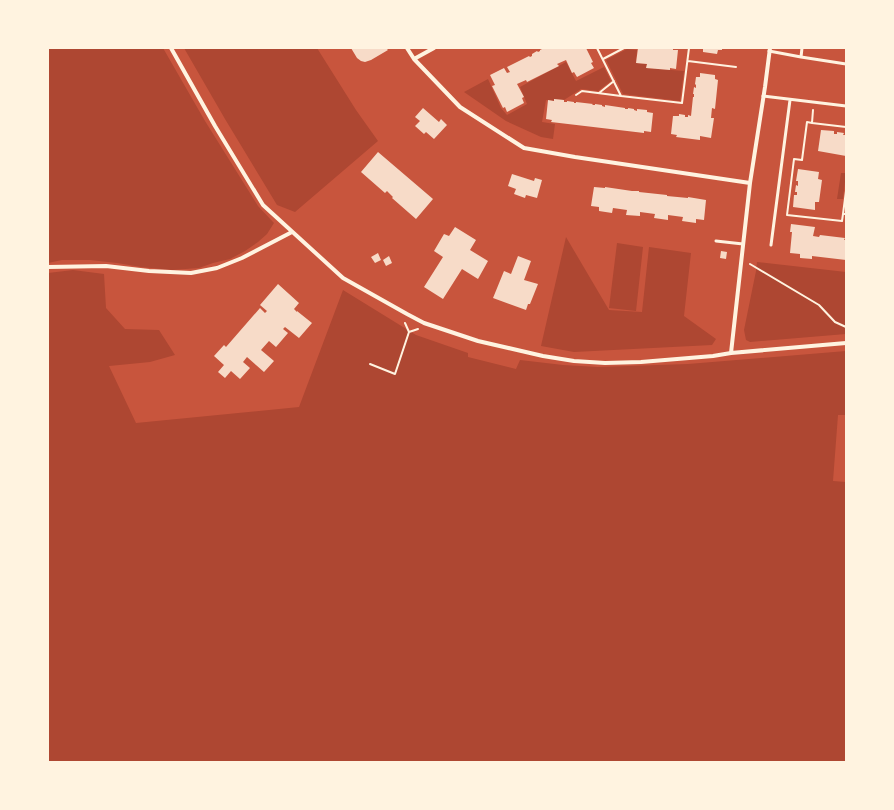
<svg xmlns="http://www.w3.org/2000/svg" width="894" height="810" font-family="'Asap Condensed',sans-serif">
<rect width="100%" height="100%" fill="#c8553d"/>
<path fill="#ae4732" d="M 48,48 L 163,48 L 205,121 L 258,206 L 274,223 L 267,234 L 258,242 L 245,251 L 230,259 L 213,263 L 199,268 L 172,270 L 141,267 L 117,263 L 90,260 L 62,260 L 48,263 Z
M 184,48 L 317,48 L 356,110 L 378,141 L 295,212 L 277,205 L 225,119 Z
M 627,49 L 637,50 L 636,63 L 647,64 L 646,68 L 684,71 L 680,101 L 623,94 L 606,60 Z
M 566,62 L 576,81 L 604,67 L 611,81 L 598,91 L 581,89 L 564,100 L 554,99 L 554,101 L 546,100 L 542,122 L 555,124 L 553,139 L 541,137 L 506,121 L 464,92 L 488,79 L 501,108 L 507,115 L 527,104 L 520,87 Z
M 841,173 L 846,173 L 843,199 L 837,199 Z
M 566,237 L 609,310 L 642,312 L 649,247 L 691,253 L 684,316 L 716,339 L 712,345 L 574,352 L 541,346 Z
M 617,243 L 643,247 L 636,311 L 609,308 Z
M 757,262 L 846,272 L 846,334 L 750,342 L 746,340 L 744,330 L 756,271 Z
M 73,270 L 104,274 L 106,308 L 125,329 L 159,330 L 175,355 L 150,362 L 109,366 L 136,423 L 299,407 L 343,290 L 416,335 L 468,353 L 468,357 L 516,369 L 520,360 L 563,365 L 598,367 L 688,364 L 846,351 L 846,415 L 838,415 L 833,481 L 846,482 L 846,762 L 48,762 L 48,273 Z"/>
<path fill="#f7dbc8" d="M 351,48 L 386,48 L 388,50 L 371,60 L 365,62 L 361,61 L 357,58 Z
M 544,48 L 586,48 L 593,62 L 591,63 L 594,68 L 577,77 L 574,72 L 572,73 L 566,60 L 557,64 L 559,66 L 527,82 L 526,80 L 517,84 L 524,97 L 522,98 L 524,103 L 507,112 L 505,107 L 503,108 L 492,86 L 495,85 L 490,75 L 504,68 L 507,73 L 510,72 L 507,67 L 529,56 L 530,57 L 532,56 L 532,54 L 537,51 L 538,52 L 540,51 L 540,50 Z
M 638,48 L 673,48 L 673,50 L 678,50 L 676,69 L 670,68 L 670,70 L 646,68 L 647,64 L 636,63 Z
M 703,48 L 722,48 L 722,50 L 718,50 L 717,54 L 703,52 Z
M 700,73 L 715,75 L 715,79 L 718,80 L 715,109 L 712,108 L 711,118 L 714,118 L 711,138 L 700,136 L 700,140 L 676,137 L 677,135 L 671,134 L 673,116 L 679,116 L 679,114 L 685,115 L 685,117 L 688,117 L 688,115 L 691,116 L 693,97 L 694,97 L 694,94 L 693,94 L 694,87 L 696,88 L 696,85 L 695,84 L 696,77 L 700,77 Z
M 554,99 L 564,100 L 564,102 L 567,102 L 567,101 L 574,102 L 574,103 L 576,103 L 576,102 L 593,104 L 592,105 L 595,105 L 595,104 L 602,105 L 602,106 L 605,107 L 605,105 L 625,108 L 625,109 L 628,109 L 628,108 L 634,109 L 634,110 L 637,111 L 637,109 L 647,110 L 647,112 L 653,113 L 651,132 L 644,131 L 644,133 L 551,122 L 552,120 L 546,119 L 548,100 L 554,101 Z
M 423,108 L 439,122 L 441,119 L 447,125 L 434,139 L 426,132 L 424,134 L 415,126 L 420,121 L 415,117 Z
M 821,130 L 834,131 L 834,134 L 837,134 L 837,132 L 844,133 L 843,135 L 846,135 L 846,156 L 818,151 Z
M 378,152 L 433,199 L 416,219 L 392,198 L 393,197 L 387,191 L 385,193 L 361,172 Z
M 798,169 L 819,172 L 818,179 L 822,180 L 819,202 L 815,202 L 815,210 L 793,207 L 794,195 L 797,195 L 797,192 L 795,192 L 796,185 L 798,186 L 798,181 L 796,181 Z
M 512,174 L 534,181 L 535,178 L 542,180 L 537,198 L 526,195 L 525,198 L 514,194 L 516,189 L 508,186 Z
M 594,187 L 605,188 L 605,187 L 632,191 L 639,191 L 639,192 L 667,195 L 667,196 L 688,198 L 688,197 L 706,200 L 704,220 L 696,219 L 696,223 L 682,221 L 683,217 L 668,215 L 668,220 L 654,218 L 655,214 L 640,212 L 640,216 L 626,215 L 627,210 L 613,208 L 612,213 L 599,211 L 599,207 L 591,206 Z
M 791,224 L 815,227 L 813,236 L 819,237 L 820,235 L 845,238 L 844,240 L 846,240 L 846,260 L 812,256 L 812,259 L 800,258 L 800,254 L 790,253 L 792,232 L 790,232 Z
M 455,227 L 476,240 L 470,250 L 488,261 L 478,279 L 462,269 L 443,299 L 424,287 L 443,257 L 434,251 L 444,234 L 449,236 Z
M 721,251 L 727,252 L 726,259 L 720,258 Z
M 378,253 L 381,260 L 375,263 L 371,257 Z
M 389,256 L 392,263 L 386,266 L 383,260 Z
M 518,256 L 531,261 L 524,280 L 538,284 L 530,304 L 528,304 L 526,310 L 493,298 L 504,271 L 511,274 Z
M 278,284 L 299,303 L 294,309 L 297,312 L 297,311 L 312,323 L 299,338 L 285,327 L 283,329 L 288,333 L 276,347 L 269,341 L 261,350 L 274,361 L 264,372 L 247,357 L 243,362 L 250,368 L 240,379 L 231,371 L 225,378 L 218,372 L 224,365 L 214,356 L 224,345 L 226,347 L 260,308 L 265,313 L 267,311 L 260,305 Z"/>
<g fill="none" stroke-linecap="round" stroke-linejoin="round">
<path stroke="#fff3e0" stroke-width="2" d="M 597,48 L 621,96 L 682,103 L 689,48
M 603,59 L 624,48
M 688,61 L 736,67
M 599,93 L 614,81
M 576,95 L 582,91 L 621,96
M 813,110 L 812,123 L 807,122 L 802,160 L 794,159 L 787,215 L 842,221 L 843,214 L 846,214
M 812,123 L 846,127
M 843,214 L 846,191
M 750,264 L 819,305 L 835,322 L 846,327
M 405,323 L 409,332
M 370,364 L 395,374 L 409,332 L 418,329"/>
<path stroke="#fff3e0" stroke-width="3" d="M 769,51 L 801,57 L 846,64
M 801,57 L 802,48
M 763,96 L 846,106
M 716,241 L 743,244
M 771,245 L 790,100"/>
<path stroke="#fff3e0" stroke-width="4" d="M 171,48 L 215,126 L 263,205 L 343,278 L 407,314 L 424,323 L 478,341 L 543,356 L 574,361 L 605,363 L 641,362 L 713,356 L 731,353 L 846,343
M 407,48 L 414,59 L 460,107 L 524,148 L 575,157 L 750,183
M 414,59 L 434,48
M 48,267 L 106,266 L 149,271 L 191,273 L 217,268 L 242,258 L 292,232
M 731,353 L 750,183 L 765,87 L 770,48"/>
</g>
<rect width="894" height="810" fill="none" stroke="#fff3e0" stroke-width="98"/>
</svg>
